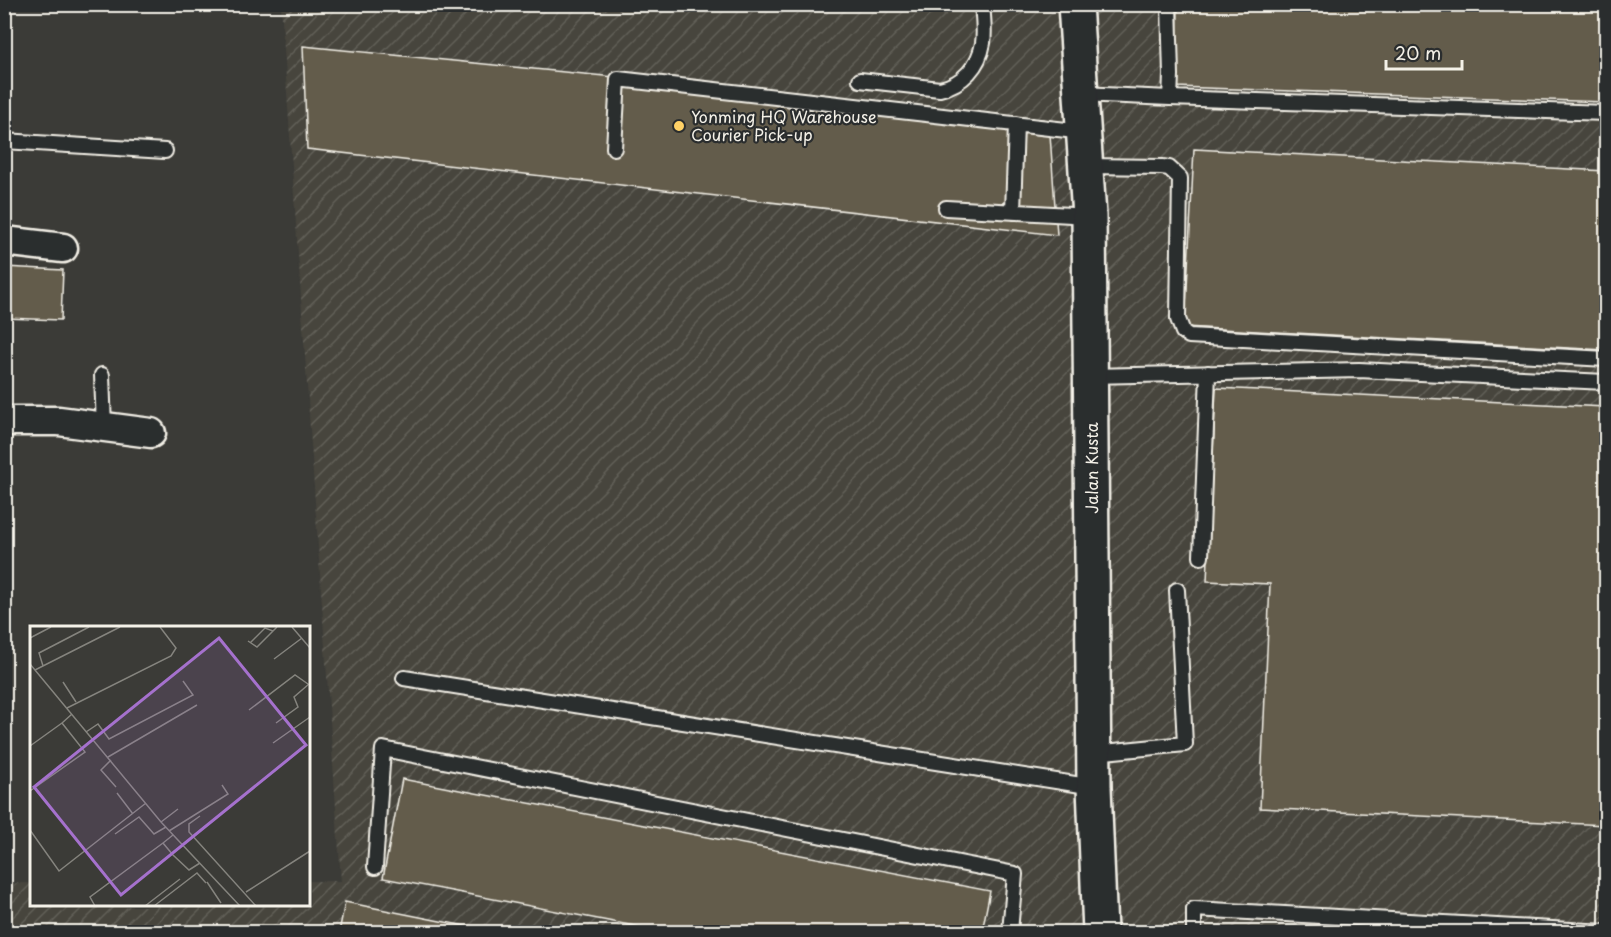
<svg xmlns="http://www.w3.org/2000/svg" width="1611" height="937" font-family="'Playpen Sans',sans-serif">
<defs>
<pattern id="industrial-furrows" width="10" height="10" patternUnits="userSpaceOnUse" patternTransform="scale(1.5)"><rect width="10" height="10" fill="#47453d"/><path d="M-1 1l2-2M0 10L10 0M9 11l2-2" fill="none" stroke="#626059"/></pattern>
</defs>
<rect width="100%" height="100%" fill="#3b3b37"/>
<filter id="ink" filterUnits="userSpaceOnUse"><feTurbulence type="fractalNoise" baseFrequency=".0167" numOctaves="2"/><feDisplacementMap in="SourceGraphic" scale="12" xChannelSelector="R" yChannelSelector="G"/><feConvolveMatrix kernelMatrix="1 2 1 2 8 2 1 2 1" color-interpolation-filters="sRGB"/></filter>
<g filter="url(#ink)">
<path fill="url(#industrial-furrows)" d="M 281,5 L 1606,5 L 1606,932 L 5,932 L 4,883 L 31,883 L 32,906 L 309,906 L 309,881 L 341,881 Z"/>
<path fill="#635c4c" stroke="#f4f1e8" stroke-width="1.5" d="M 1178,4 L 1606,4 L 1606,102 L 1176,87 Z
M 303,46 L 1049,120 L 1057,235 L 307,149 Z
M 1194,149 L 1606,171 L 1606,350 L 1185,327 Z
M 4,267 L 63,270 L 61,320 L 4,318 Z
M 1216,388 L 1606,407 L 1606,825 L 1260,808 L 1270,584 L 1207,581 Z
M 402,779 L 990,891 L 982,932 L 666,932 L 383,878 Z
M 345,902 L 495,932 L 339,932 Z
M 1225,928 L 1287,932 L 1224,932 Z"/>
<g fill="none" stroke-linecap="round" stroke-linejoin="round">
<defs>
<path id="lane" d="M 860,80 L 940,89 C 963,84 979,66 983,43 C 985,31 983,16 982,4
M 1081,94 L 1170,98 L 1171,75 L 1169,4
M 1170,98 L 1606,113
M 4,141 L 165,151
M 614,148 L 618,79 L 1084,132
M 1087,166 L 1162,167 L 1169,168 L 1180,178 L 1178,319 L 1183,332 L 1189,336 L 1606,359
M 946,208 L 1089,216
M 1013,212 L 1016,124
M 102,375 L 104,427
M 1091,376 L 1359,370 L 1606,382
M 1201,557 L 1208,373
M 404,678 L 1094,787
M 1094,753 L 1185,744 L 1177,590
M 375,867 L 383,749 L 1015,874 L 1010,932
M 1194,932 L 1194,909 L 1606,932"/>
<path id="street" d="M 4,241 L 63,248
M 4,421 L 59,421 L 151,433"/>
<path id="secondary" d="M 1075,4 L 1089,216 L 1094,787 L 1100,932"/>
</defs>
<use href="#lane" stroke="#f4f1e8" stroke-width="18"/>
<use href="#street" stroke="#f4f1e8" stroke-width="33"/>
<use href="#secondary" stroke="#f4f1e8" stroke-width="38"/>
<use href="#lane" stroke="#2a2d2e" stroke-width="14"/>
<use href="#street" stroke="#2a2d2e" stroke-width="28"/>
<use href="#secondary" stroke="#2a2d2e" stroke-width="33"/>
</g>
</g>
<circle fill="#ffd166" stroke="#2a2d2e" stroke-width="2" cx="679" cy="126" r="6"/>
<g text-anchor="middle" stroke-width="4.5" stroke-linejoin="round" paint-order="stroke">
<g font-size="16" fill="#f4f1e8" stroke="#2a2d2e" text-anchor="start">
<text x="691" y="123">Yonming HQ Warehouse<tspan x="691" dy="18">Courier Pick-up</tspan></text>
</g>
<g font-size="16" fill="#f4f1e8" stroke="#2a2d2e">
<text transform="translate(1092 468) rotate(-90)" y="6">Jalan Kusta</text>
</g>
</g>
<g transform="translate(30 626)">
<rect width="280" height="280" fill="#3b3b37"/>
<path fill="none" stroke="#85847e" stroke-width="1.5" d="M 262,1 L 280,22M 0,12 L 21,1M 218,15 L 227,21 L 247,1M 220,17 L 235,2 L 243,5M 244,33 L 272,12M 0,38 L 131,196 L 210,280M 13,40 L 9,27 L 59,1M 5,44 L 90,1M 33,56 L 46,76M 37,82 L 141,30 L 146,22 L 130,1M 219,84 L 265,49 L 278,58M 246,97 L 268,81 L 264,71 L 279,58M 56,106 L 68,98 L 79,113 L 163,69 L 153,55M 243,117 L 280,91M 0,120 L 32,97M 78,131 L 167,79M 81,134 L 71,144 L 86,161M 0,165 L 55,126 L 32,97 L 42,88M 87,167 L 103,188M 170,190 L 159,198 L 159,206 L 226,280M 131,196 L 148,183M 0,204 L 29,245 L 116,177M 139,205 L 198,168 L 192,159M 85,208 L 109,191 L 124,208 L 136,201M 143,209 L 133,217 L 143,229 L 159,244 L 170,237M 177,256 L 191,277M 216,266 L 280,225M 65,280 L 60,271 L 133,217M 115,280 L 150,253M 124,280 L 167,247 L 176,257"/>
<path fill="#a571cd" fill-opacity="0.15" stroke="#a571cd" stroke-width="3" d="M 189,12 L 276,119 L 91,269 L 4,161 Z"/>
<rect width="280" height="280" fill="none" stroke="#f4f1e8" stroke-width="3"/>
</g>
<rect width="1611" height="937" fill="none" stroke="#2a2d2e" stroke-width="24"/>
<rect x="12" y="12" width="1587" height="913" fill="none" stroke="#f4f1e8" stroke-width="2" filter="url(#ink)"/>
<path d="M1386 60v9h76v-9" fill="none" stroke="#f4f1e8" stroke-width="3"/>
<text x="1395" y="60" font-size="18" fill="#f4f1e8" stroke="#2a2d2e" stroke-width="4.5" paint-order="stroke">20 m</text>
</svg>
